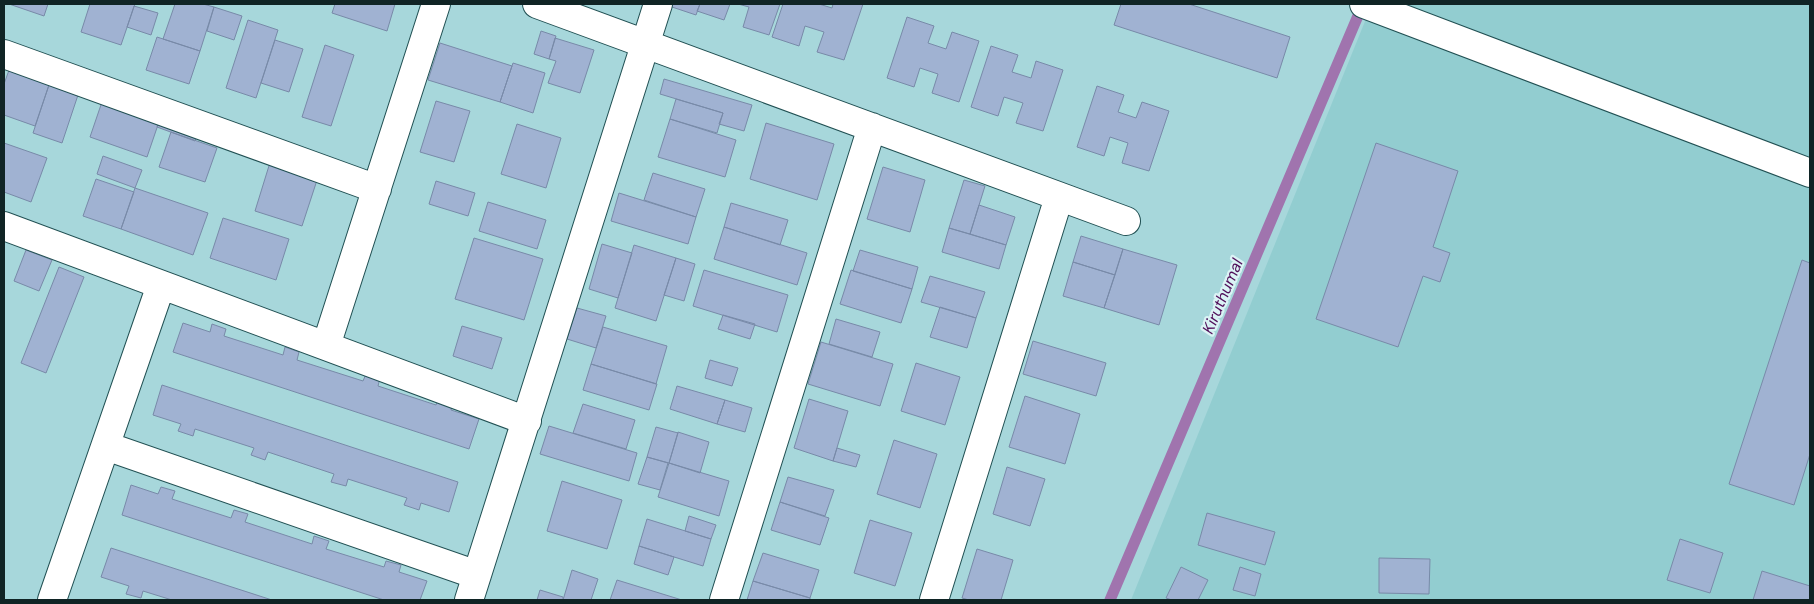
<svg xmlns="http://www.w3.org/2000/svg" width="1814" height="604" font-family="'DM Sans',sans-serif">
<rect width="100%" height="100%" fill="#a7d7db"/>
<path fill="#92cdd0" d="M 1372,4 L 1810,4 L 1810,600 L 1131,600 Z"/>
<g fill="none" stroke-linecap="round" stroke-linejoin="round">
<path stroke="#a074ae" stroke-width="11" d="M 1110,600 L 1363,4"/>
</g>
<path fill="#a0b2d2" stroke="#788aa8" d="M 9,4 L 48,4 L 44,16 Z
M 90,4 L 135,4 L 121,45 L 81,32 Z
M 175,4 L 203,4 L 214,7 L 200,51 L 163,39 Z
M 335,4 L 395,4 L 387,31 L 332,13 Z
M 667,4 L 700,4 L 696,15 L 666,5 Z
M 700,4 L 730,4 L 724,20 L 697,11 Z
M 738,4 L 780,4 L 769,35 L 743,27 L 749,7 Z
M 783,4 L 819,4 L 832,8 L 833,4 L 863,4 L 844,60 L 817,52 L 824,32 L 805,26 L 799,46 L 772,37 Z
M 1121,4 L 1189,4 L 1290,37 L 1277,78 L 1114,25 Z
M 134,6 L 158,13 L 151,35 L 127,27 Z
M 214,7 L 242,16 L 234,40 L 207,31 Z
M 907,17 L 934,26 L 928,43 L 946,49 L 952,32 L 979,41 L 959,102 L 932,93 L 938,74 L 920,68 L 914,87 L 887,78 Z
M 248,20 L 278,30 L 256,98 L 226,88 Z
M 541,31 L 556,36 L 549,59 L 534,54 Z
M 157,37 L 200,51 L 189,84 L 146,70 Z
M 555,38 L 594,50 L 580,93 L 548,83 L 556,61 L 549,59 Z
M 275,40 L 303,49 L 289,92 L 261,83 Z
M 440,43 L 512,66 L 500,102 L 428,80 Z
M 325,45 L 354,55 L 331,126 L 302,117 Z
M 991,46 L 1018,55 L 1012,72 L 1031,78 L 1036,61 L 1063,70 L 1043,131 L 1016,123 L 1023,103 L 1004,97 L 998,116 L 971,107 Z
M 13,59 L 53,73 L 35,126 L 4,115 L 4,84 Z
M 513,63 L 545,73 L 533,113 L 500,102 Z
M 53,73 L 82,83 L 62,143 L 33,133 Z
M 664,79 L 752,105 L 744,131 L 719,124 L 723,113 L 660,94 Z
M 1097,86 L 1124,95 L 1118,112 L 1136,118 L 1142,102 L 1169,111 L 1149,171 L 1122,163 L 1128,143 L 1110,137 L 1104,156 L 1077,147 Z
M 105,93 L 162,113 L 147,157 L 90,137 Z
M 676,99 L 723,113 L 717,133 L 670,119 Z
M 436,101 L 470,111 L 454,162 L 420,152 Z
M 162,113 L 200,126 L 195,141 L 157,127 Z
M 670,119 L 736,140 L 725,177 L 658,157 Z
M 766,123 L 834,144 L 817,200 L 750,179 Z
M 517,124 L 561,138 L 546,188 L 501,174 Z
M 171,132 L 217,148 L 205,182 L 159,167 Z
M 4,143 L 47,158 L 31,202 L 4,192 Z
M 1376,143 L 1458,171 L 1433,247 L 1450,253 L 1440,282 L 1423,276 L 1398,347 L 1316,319 Z
M 103,156 L 142,170 L 135,188 L 97,174 Z
M 272,156 L 320,171 L 302,226 L 255,211 Z
M 883,167 L 925,180 L 910,232 L 867,219 Z
M 653,173 L 705,189 L 696,217 L 644,200 Z
M 96,179 L 134,192 L 121,229 L 83,216 Z
M 964,180 L 985,186 L 970,234 L 949,228 Z
M 436,181 L 475,193 L 468,216 L 429,204 Z
M 135,188 L 208,213 L 193,255 L 121,229 Z
M 619,193 L 696,217 L 688,244 L 611,221 Z
M 488,202 L 546,220 L 537,249 L 479,231 Z
M 731,203 L 788,220 L 780,245 L 724,227 Z
M 979,205 L 1015,217 L 1006,245 L 970,234 Z
M 223,218 L 289,239 L 276,280 L 210,258 Z
M 724,227 L 807,253 L 797,285 L 714,259 Z
M 949,228 L 1006,245 L 999,269 L 942,252 Z
M 1081,236 L 1123,249 L 1115,275 L 1073,262 Z
M 474,238 L 543,259 L 524,320 L 455,299 Z
M 602,244 L 632,253 L 618,298 L 589,289 Z
M 634,245 L 676,258 L 656,321 L 615,308 Z
M 1123,249 L 1177,265 L 1159,325 L 1104,308 Z
M 26,250 L 52,260 L 39,291 L 14,281 Z
M 860,250 L 918,267 L 912,289 L 853,271 Z
M 676,258 L 695,264 L 684,301 L 664,295 Z
M 1802,260 L 1810,263 L 1810,454 L 1794,505 L 1729,484 Z
M 1073,262 L 1115,275 L 1104,308 L 1063,296 Z
M 59,267 L 84,277 L 46,373 L 21,363 Z
M 704,270 L 788,295 L 777,332 L 693,306 Z
M 851,270 L 912,289 L 901,323 L 840,304 Z
M 930,276 L 985,292 L 976,318 L 921,302 Z
M 940,307 L 976,318 L 967,348 L 930,337 Z
M 577,308 L 606,316 L 596,348 L 567,339 Z
M 723,315 L 755,324 L 750,339 L 718,329 Z
M 836,319 L 880,332 L 872,357 L 829,344 Z
M 183,323 L 210,332 L 212,324 L 226,329 L 224,336 L 283,355 L 285,347 L 299,352 L 297,360 L 363,381 L 366,374 L 380,378 L 378,386 L 436,405 L 438,398 L 453,403 L 451,410 L 479,419 L 469,449 L 173,352 Z
M 462,326 L 502,338 L 492,369 L 453,356 Z
M 603,327 L 667,346 L 656,384 L 591,364 Z
M 1033,341 L 1106,363 L 1096,396 L 1023,374 Z
M 821,342 L 893,364 L 880,406 L 808,384 Z
M 710,360 L 738,368 L 732,386 L 705,378 Z
M 916,363 L 960,377 L 945,425 L 901,411 Z
M 591,364 L 657,384 L 649,410 L 583,390 Z
M 162,385 L 458,482 L 449,512 L 421,503 L 419,510 L 404,505 L 407,498 L 348,479 L 346,486 L 331,482 L 334,474 L 268,452 L 265,460 L 251,455 L 254,448 L 195,429 L 193,436 L 178,431 L 181,424 L 153,415 Z
M 677,386 L 725,400 L 717,424 L 670,409 Z
M 1025,396 L 1080,414 L 1065,464 L 1009,447 Z
M 809,399 L 848,411 L 833,461 L 794,448 Z
M 725,400 L 752,408 L 745,432 L 717,424 Z
M 583,404 L 635,420 L 626,449 L 573,433 Z
M 549,426 L 637,453 L 629,481 L 540,454 Z
M 656,427 L 678,433 L 669,463 L 647,457 Z
M 678,432 L 709,442 L 700,473 L 669,463 Z
M 894,440 L 937,454 L 920,508 L 877,494 Z
M 837,448 L 860,455 L 856,467 L 833,461 Z
M 647,457 L 668,463 L 660,490 L 638,484 Z
M 669,463 L 729,481 L 719,516 L 658,497 Z
M 1007,467 L 1045,479 L 1030,526 L 993,514 Z
M 788,477 L 834,490 L 825,516 L 780,502 Z
M 562,481 L 622,500 L 607,549 L 547,531 Z
M 131,485 L 158,494 L 161,487 L 175,491 L 172,499 L 231,518 L 234,510 L 248,514 L 245,522 L 312,544 L 314,536 L 329,541 L 326,549 L 384,567 L 386,561 L 401,565 L 399,572 L 427,581 L 420,600 L 384,600 L 122,515 Z
M 780,502 L 829,518 L 820,545 L 771,530 Z
M 1207,513 L 1275,532 L 1265,565 L 1198,545 Z
M 689,516 L 716,525 L 711,539 L 685,531 Z
M 647,519 L 711,539 L 703,566 L 639,546 Z
M 870,520 L 912,533 L 895,586 L 854,573 Z
M 1680,539 L 1723,553 L 1710,593 L 1667,580 Z
M 639,546 L 674,557 L 668,575 L 634,564 Z
M 111,548 L 272,600 L 172,600 L 143,591 L 141,598 L 126,594 L 129,586 L 101,577 Z
M 977,549 L 1013,560 L 1001,600 L 969,600 L 962,598 Z
M 763,553 L 819,570 L 810,598 L 753,581 Z
M 1379,558 L 1430,559 L 1429,594 L 1379,593 Z
M 1181,567 L 1208,580 L 1198,600 L 1172,600 L 1166,598 Z
M 1240,567 L 1261,574 L 1255,596 L 1233,590 Z
M 572,570 L 598,579 L 591,600 L 563,600 Z
M 1762,571 L 1810,586 L 1810,600 L 1753,600 Z
M 617,580 L 682,600 L 610,600 Z
M 753,581 L 810,598 L 810,600 L 747,600 Z
M 540,590 L 563,597 L 563,600 L 537,600 Z"/>
<g fill="none" stroke-linecap="round" stroke-linejoin="round">
<defs>
<path id="street" d="M 537,4 L 1126,221
M 1364,4 L 1810,173
M 4,54 L 377,189
M 4,226 L 527,421
M 326,346 L 436,4
M 106,446 L 477,575
M 52,600 L 161,285
M 469,600 L 658,4
M 724,600 L 872,127
M 934,600 L 1059,197"/>
</defs>
<use href="#street" stroke="#215053" stroke-width="30"/>
<use href="#street" stroke="#fff" stroke-width="28"/>
</g>
<g text-anchor="middle" stroke-width="4.5" stroke-linejoin="round" paint-order="stroke">
<g font-size="16" font-style="italic" fill="#500f5a" stroke="#dbf3f5">
<text transform="translate(1222 296) rotate(-67)" y="6">Kiruthumal</text>
</g>
</g>
<rect width="1814" height="604" fill="none" stroke="#102425" stroke-width="10"/>
</svg>
